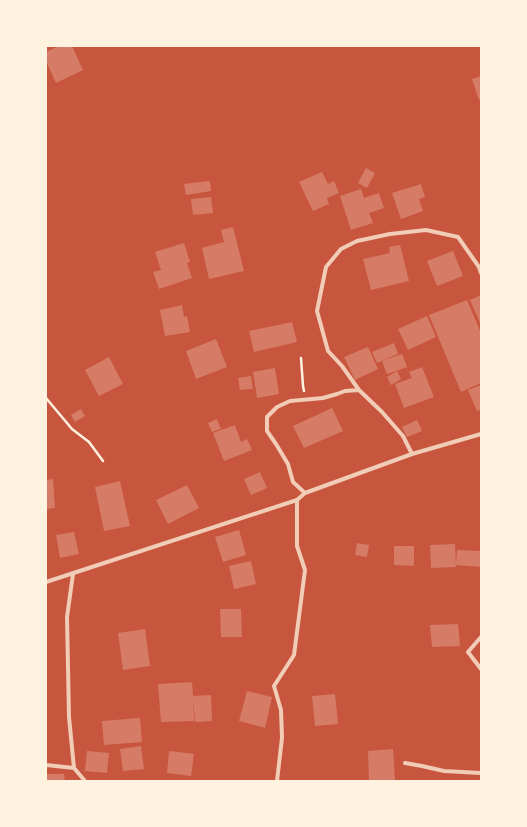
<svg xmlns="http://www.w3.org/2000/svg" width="527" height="827" font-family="Jost,sans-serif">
<rect width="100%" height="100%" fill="#c8553d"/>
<path fill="#d67c66" d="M 59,46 L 72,46 L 83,70 L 56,83 L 46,61 L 46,52 Z
M 481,76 L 481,99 L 479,100 L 472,79 Z
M 366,168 L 375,173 L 367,188 L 358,183 Z
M 322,172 L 328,184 L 334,181 L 339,193 L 327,198 L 329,204 L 313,211 L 299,182 Z
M 210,181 L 211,191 L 186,195 L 184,184 Z
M 421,184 L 425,197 L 419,199 L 423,211 L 401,219 L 392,193 Z
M 361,189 L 364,198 L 379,193 L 384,208 L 369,213 L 373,223 L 351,230 L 340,196 Z
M 211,197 L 213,213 L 193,215 L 191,199 Z
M 233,227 L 244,271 L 209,279 L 202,248 L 224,242 L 221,230 Z
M 184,243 L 190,262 L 187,263 L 192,278 L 159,289 L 153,272 L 161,270 L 155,252 Z
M 400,245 L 409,281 L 371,290 L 363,259 L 390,253 L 389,247 Z
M 453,251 L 463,276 L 437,286 L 427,261 Z
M 481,295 L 481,325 L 470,300 Z
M 467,300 L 481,333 L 481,383 L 461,392 L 429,315 Z
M 182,305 L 184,317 L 187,316 L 190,332 L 165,336 L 160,310 Z
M 427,316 L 436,337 L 408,350 L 398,329 Z
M 292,322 L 297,342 L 254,352 L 249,331 Z
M 216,339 L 227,367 L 196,379 L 186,351 Z
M 394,343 L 398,354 L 377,363 L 372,352 Z
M 368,347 L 378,369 L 355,380 L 344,357 Z
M 402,354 L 407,367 L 387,374 L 382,361 Z
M 109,357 L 123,384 L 99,396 L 85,370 Z
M 422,367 L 434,397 L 404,408 L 395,384 L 412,378 L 409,372 Z
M 275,368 L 279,394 L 257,398 L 253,372 Z
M 397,371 L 401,379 L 391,385 L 387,377 Z
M 251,376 L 253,389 L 240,390 L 238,378 Z
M 481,385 L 481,410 L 477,411 L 468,390 Z
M 332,408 L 343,431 L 304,448 L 293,426 Z
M 81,409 L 85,416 L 75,422 L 71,415 Z
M 217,419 L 221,429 L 212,432 L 208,423 Z
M 417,420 L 422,431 L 407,437 L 402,427 Z
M 235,425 L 241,442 L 247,439 L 252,450 L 224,461 L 213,433 Z
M 260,472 L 267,488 L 251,495 L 244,479 Z
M 53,479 L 55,508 L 46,509 L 46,480 Z
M 120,481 L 130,526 L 104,531 L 95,487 Z
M 187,485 L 199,508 L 168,524 L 156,500 Z
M 239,530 L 246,555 L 223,562 L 215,537 Z
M 74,532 L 79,554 L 60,558 L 56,535 Z
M 357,543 L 369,545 L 367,557 L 355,555 Z
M 455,544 L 456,567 L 431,568 L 430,545 Z
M 394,546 L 414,546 L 414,566 L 394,565 Z
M 457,550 L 481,551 L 481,567 L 456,565 Z
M 251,561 L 256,584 L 234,589 L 229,566 Z
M 220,609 L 241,609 L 242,637 L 221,637 Z
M 458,624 L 460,646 L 432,647 L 430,625 Z
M 145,629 L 150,666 L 123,670 L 118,633 Z
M 192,682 L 193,696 L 211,695 L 212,721 L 195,722 L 193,698 L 194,721 L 161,722 L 158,684 Z
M 247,691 L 272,697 L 265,728 L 239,721 Z
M 335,694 L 338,724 L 315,726 L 312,696 Z
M 140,718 L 142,742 L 104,745 L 102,721 Z
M 141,746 L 144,769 L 123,771 L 120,749 Z
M 393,749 L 395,780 L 369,781 L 368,751 Z
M 87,751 L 109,753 L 107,773 L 85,771 Z
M 169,751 L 194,754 L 191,776 L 167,773 Z
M 46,774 L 64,774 L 65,781 L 46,781 Z"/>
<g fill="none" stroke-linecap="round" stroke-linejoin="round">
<path stroke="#fff3e0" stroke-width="2.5" d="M 301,358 L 303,386 L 304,391
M 46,398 L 72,429 L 89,442 L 103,461"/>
<path stroke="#f1ccb7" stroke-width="4" d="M 412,454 L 403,436 L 382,412 L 359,390 L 342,366 L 328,351 L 317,311 L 326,267 L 341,249 L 357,241 L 390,234 L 426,230 L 458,237 L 479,267 L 481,273
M 305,493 L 293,482 L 288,464 L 276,444 L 267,431 L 267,417 L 277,407 L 290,401 L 323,398 L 337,394 L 345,391 L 359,390
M 73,574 L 67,617 L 69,717 L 74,768
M 46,582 L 297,500 L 305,493 L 412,454 L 481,434
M 481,637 L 468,652 L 481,669
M 405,763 L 422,766 L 444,771 L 481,773
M 46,765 L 74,768 L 85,781
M 277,781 L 282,738 L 281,710 L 274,686 L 294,655 L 305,570 L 297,546 L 297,500"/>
</g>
<rect width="527" height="827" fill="none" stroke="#fff3e0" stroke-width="94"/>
</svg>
